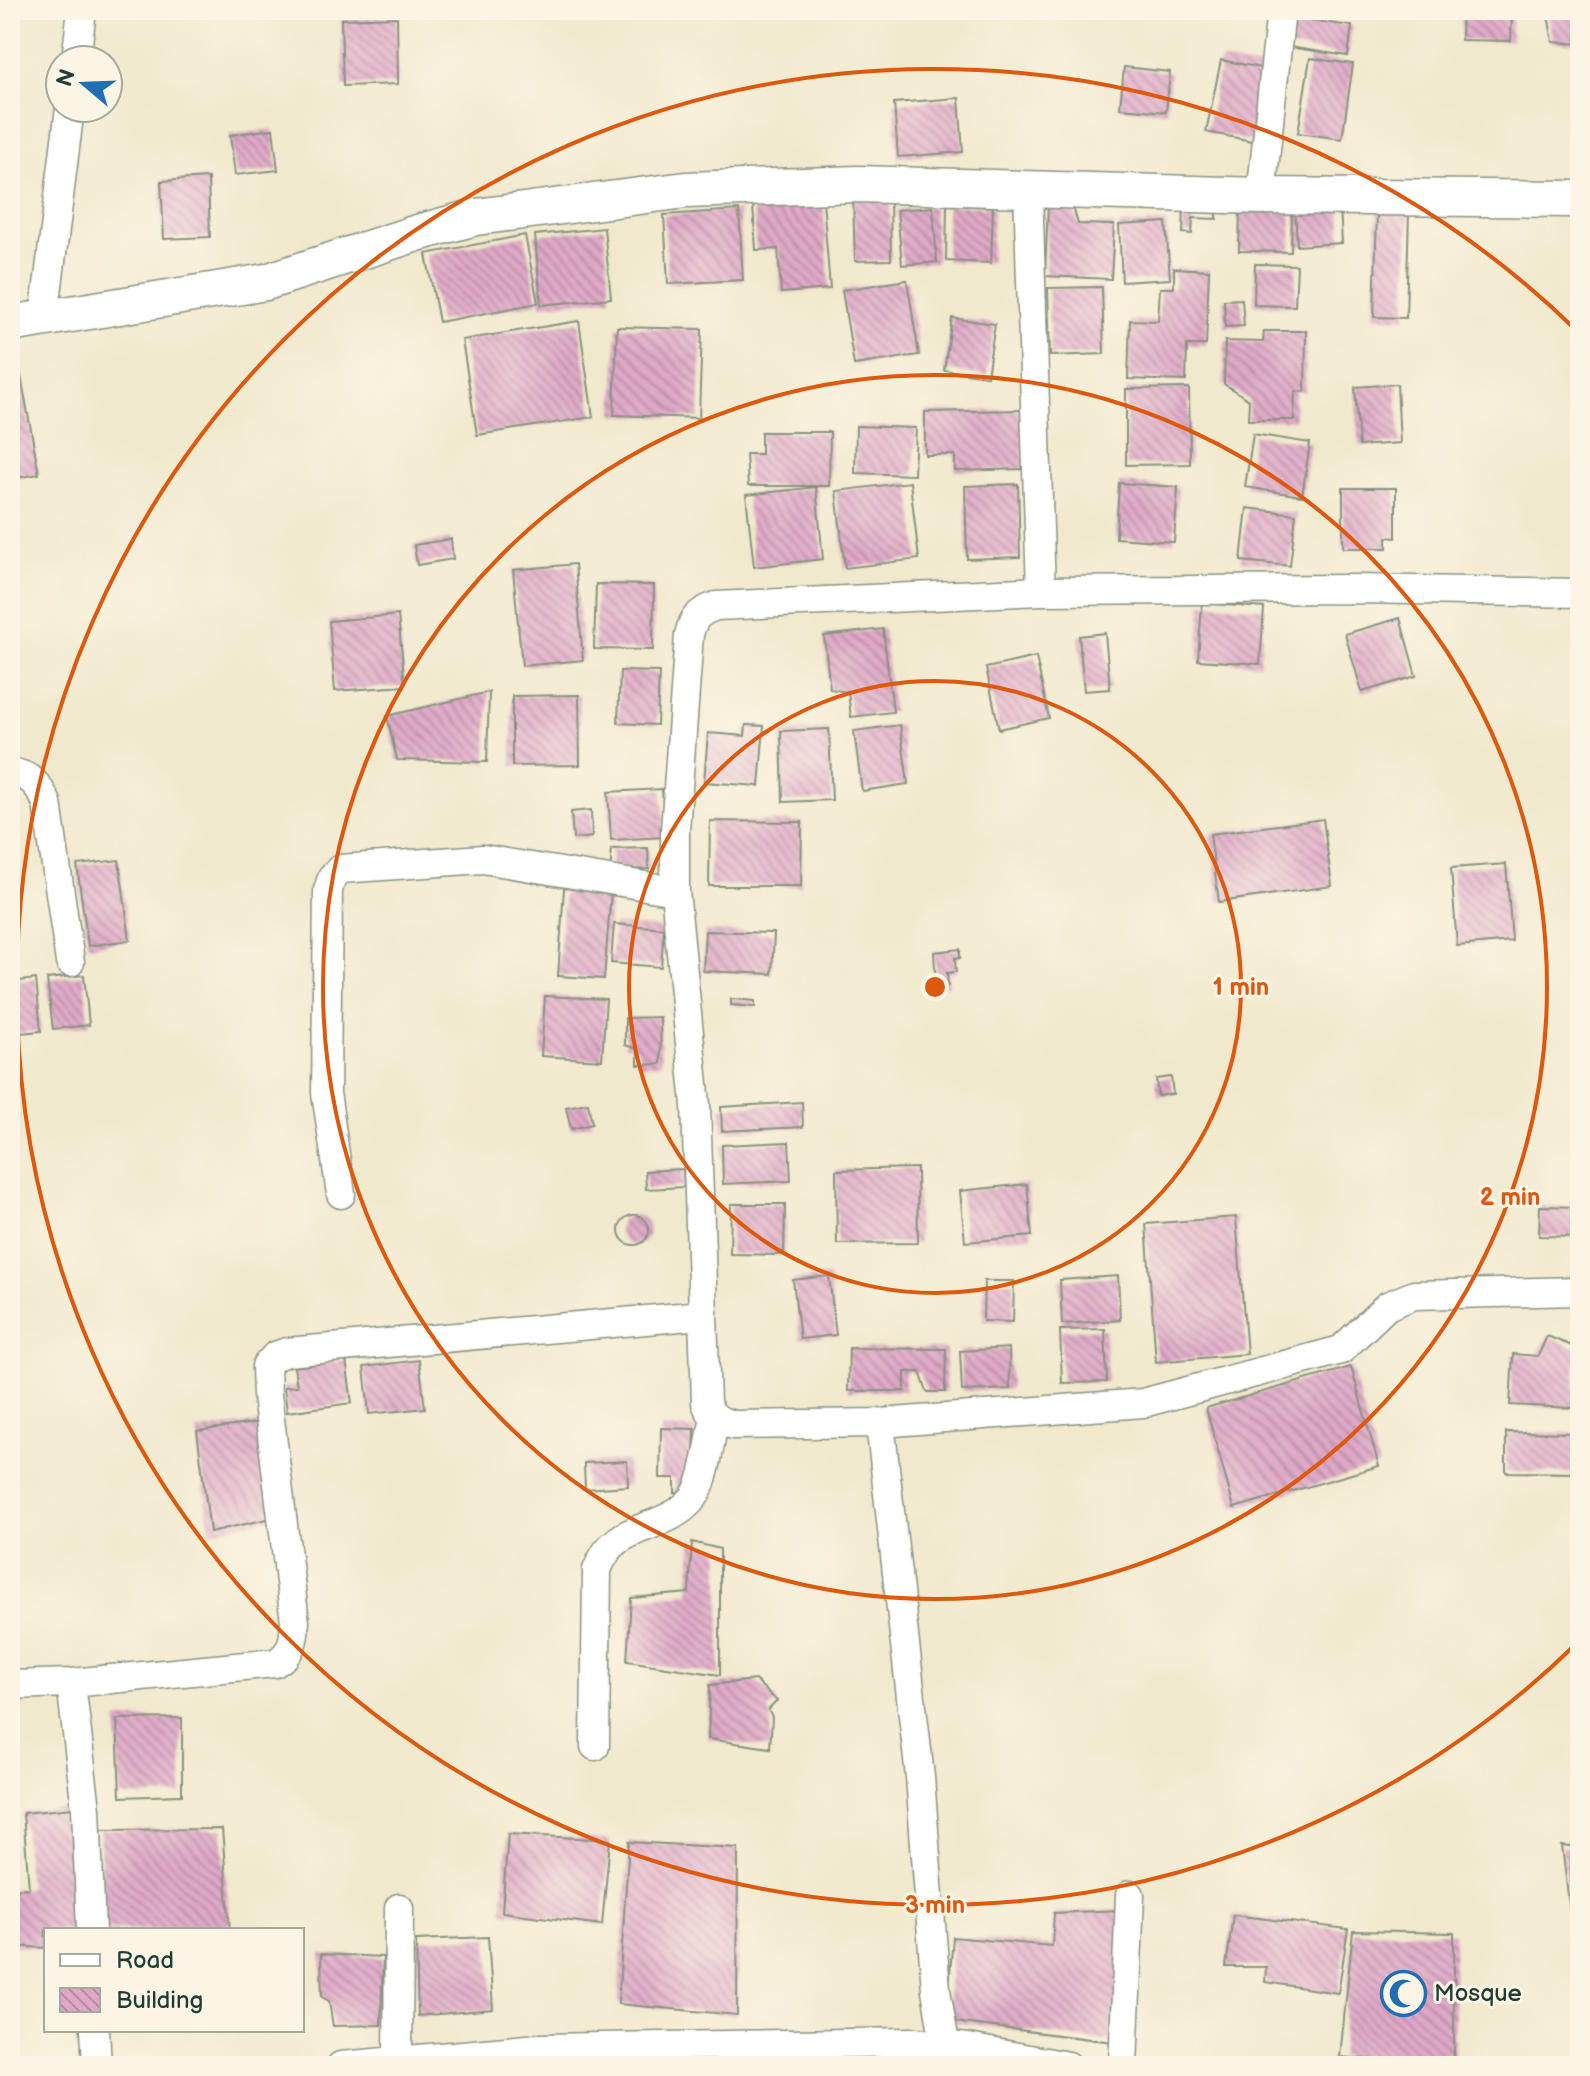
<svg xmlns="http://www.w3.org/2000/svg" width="1590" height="2076" font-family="'Balsamiq Sans',sans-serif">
<defs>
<pattern id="building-back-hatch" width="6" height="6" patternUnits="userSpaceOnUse" patternTransform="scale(2)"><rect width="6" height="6" fill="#dfa8c7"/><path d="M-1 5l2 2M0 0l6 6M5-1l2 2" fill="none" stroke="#b48aa2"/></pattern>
</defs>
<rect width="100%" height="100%" fill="#fcf5e5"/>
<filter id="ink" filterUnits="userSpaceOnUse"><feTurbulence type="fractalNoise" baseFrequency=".0125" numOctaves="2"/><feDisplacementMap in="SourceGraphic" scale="16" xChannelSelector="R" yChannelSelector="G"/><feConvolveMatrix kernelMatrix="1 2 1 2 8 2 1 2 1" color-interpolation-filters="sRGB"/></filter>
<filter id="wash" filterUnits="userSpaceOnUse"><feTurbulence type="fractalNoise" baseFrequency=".006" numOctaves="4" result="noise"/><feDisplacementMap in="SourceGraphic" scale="32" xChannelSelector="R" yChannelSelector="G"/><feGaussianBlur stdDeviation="1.8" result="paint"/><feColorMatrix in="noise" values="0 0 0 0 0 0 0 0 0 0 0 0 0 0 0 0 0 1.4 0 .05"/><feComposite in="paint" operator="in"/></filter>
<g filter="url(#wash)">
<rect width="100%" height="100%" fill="#f1e9cd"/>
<g id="blocks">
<path fill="url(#building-back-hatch)" d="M 1304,10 L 1354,10 L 1354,14 L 1304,13 Z
M 1462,10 L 1512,10 L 1511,41 L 1461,40 Z
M 1547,10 L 1580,10 L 1580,44 L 1553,42 Z
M 397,17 L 398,84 L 343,86 L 341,19 Z
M 1292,18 L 1352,26 L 1348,56 L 1288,47 Z
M 1310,58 L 1353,64 L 1342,139 L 1298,133 Z
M 1221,60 L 1266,69 L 1252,141 L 1206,132 Z
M 1124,67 L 1170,72 L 1166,112 L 1120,108 Z
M 959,98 L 963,152 L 898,157 L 894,103 Z
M 273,129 L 278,170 L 235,175 L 230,135 Z
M 208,178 L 210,237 L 164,239 L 161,181 Z
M 890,198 L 891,260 L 855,261 L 853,199 Z
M 823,200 L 830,289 L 781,293 L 778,249 L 756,250 L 753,206 Z
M 1184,203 L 1217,204 L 1217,219 L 1193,218 L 1192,234 L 1183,233 Z
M 947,205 L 993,207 L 991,263 L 946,261 Z
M 1340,205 L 1342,243 L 1297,246 L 1295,207 Z
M 1048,206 L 1073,207 L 1078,224 L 1114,225 L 1111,279 L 1045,276 Z
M 933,207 L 937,262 L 902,265 L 897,210 Z
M 739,210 L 743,280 L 668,284 L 664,215 Z
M 1240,211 L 1292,212 L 1291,252 L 1239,251 Z
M 1377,211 L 1409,212 L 1406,318 L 1374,317 Z
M 1166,222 L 1170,279 L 1122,282 L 1119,225 Z
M 604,228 L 611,298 L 541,305 L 535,235 Z
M 525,235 L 538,303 L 439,322 L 426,254 Z
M 1255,264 L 1297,265 L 1295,306 L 1254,305 Z
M 1174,268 L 1209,270 L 1206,345 L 1187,345 L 1186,381 L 1128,379 L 1130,320 L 1158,321 L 1160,288 L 1174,288 Z
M 907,280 L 919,355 L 854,365 L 842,290 Z
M 1102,287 L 1104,354 L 1050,356 L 1048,288 Z
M 1242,299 L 1244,326 L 1225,327 L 1224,300 Z
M 952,318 L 995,324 L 987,376 L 944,370 Z
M 579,321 L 593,417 L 477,435 L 462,340 Z
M 617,327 L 702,329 L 699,418 L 614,415 Z
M 1264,331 L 1306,331 L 1305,392 L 1295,391 L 1294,420 L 1248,420 L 1249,400 L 1224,384 L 1225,341 L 1263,342 Z
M 19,365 L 39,474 L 10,479 L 10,367 Z
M 1397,384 L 1400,443 L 1359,446 L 1355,387 Z
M 1189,388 L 1190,464 L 1126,465 L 1126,389 Z
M 1023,410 L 1024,469 L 955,471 L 955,455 L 925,455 L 925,412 Z
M 856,426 L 916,428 L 914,475 L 855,473 Z
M 761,432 L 830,432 L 829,486 L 748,486 L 746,454 L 761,454 Z
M 1253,434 L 1310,443 L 1302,496 L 1245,487 Z
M 910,482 L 919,559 L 845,568 L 836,491 Z
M 1119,483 L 1178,487 L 1174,542 L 1116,538 Z
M 1018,484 L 1020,557 L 967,559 L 965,486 Z
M 816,487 L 823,559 L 754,567 L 746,495 Z
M 1343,488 L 1396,488 L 1396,538 L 1387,537 L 1387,548 L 1343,548 Z
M 1247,508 L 1296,514 L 1290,566 L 1241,561 Z
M 451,539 L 453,559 L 417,565 L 414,545 Z
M 575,564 L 583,660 L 522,666 L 513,570 Z
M 596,584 L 654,585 L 653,650 L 594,649 Z
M 1202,603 L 1264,608 L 1260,664 L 1198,660 Z
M 398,615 L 405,686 L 335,691 L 329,621 Z
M 1400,618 L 1416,676 L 1362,692 L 1345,634 Z
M 883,629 L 893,712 L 851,717 L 848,692 L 830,689 L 824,636 Z
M 1105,633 L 1110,689 L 1084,691 L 1079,636 Z
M 1036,657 L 1049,718 L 999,729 L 986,668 Z
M 620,671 L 659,672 L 657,725 L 618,723 Z
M 489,692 L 487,762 L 397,760 L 387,716 Z
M 579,695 L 580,765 L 512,766 L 512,696 Z
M 746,725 L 764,726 L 759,786 L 704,782 L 708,733 L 745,736 Z
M 900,725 L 908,784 L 862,791 L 854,731 Z
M 829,729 L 832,800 L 783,802 L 781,731 Z
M 662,789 L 665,837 L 611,840 L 608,792 Z
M 591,810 L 592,837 L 573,839 L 571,812 Z
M 1323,819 L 1332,886 L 1219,902 L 1210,834 Z
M 710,821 L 802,822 L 801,886 L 709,886 Z
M 648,848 L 649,869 L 611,870 L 611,849 Z
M 119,860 L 130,940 L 88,946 L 77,865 Z
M 1506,864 L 1512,941 L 1457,946 L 1451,868 Z
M 564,888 L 611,892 L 604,979 L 558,976 Z
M 614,924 L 664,928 L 661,967 L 611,963 Z
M 705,931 L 774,933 L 772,974 L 703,971 Z
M 960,949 L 960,958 L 955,958 L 956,972 L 947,973 L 948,986 L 936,987 L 934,952 Z
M 84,975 L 89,1025 L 53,1029 L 47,979 Z
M 36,979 L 41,1031 L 10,1034 L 10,982 Z
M 545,996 L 606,999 L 602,1060 L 541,1056 Z
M 731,999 L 755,1001 L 755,1007 L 731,1005 Z
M 660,1017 L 661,1064 L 638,1065 L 638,1049 L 625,1045 L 625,1018 Z
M 1171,1077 L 1173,1094 L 1158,1096 L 1156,1079 Z
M 802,1102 L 803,1127 L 722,1131 L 721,1107 Z
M 588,1103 L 592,1124 L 571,1129 L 566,1107 Z
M 789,1142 L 791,1181 L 723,1184 L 722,1145 Z
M 917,1168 L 918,1243 L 837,1244 L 836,1170 Z
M 683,1169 L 684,1187 L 646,1189 L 645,1171 Z
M 1027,1184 L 1032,1236 L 965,1242 L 960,1191 Z
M 731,1204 L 785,1204 L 784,1255 L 730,1254 Z
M 1540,1206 L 1578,1207 L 1577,1237 L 1539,1236 Z
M619 1230a15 15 0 1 1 30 0a15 15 0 1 1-30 0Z
M 1236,1217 L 1247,1354 L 1156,1362 L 1146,1224 Z
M 829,1276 L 836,1335 L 800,1339 L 793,1280 Z
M 1118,1276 L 1120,1320 L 1062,1324 L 1060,1280 Z
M 984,1281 L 1014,1281 L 1013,1322 L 983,1321 Z
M 1105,1329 L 1107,1382 L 1062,1383 L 1060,1330 Z
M 1547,1336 L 1577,1348 L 1573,1408 L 1510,1405 L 1513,1354 L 1538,1356 Z
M 849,1348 L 946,1349 L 945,1392 L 927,1392 L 920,1372 L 905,1372 L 905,1391 L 848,1391 Z
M 1009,1348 L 1010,1389 L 962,1391 L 960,1351 Z
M 346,1360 L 352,1403 L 287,1412 L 284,1387 L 297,1386 L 294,1367 Z
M 419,1360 L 425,1408 L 369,1414 L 364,1367 Z
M 1351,1367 L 1379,1466 L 1234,1508 L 1206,1408 Z
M 262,1422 L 276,1517 L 210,1532 L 197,1431 Z
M 661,1428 L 695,1429 L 693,1493 L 675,1493 L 675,1478 L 660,1478 Z
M 1506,1432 L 1579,1433 L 1578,1473 L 1506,1472 Z
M 627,1461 L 628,1486 L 585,1489 L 584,1463 Z
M 692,1542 L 720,1549 L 720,1675 L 627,1661 L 631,1598 L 689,1593 Z
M 755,1680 L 777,1701 L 768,1710 L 772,1717 L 770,1748 L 708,1739 L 710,1685 Z
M 182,1718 L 182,1795 L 120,1797 L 117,1719 Z
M 73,1808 L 82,1930 L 46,1930 L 46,1948 L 10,1946 L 10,1889 L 29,1888 L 23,1813 Z
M 222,1829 L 230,1930 L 102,1930 L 100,1830 Z
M 508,1834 L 610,1840 L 602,1925 L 502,1912 Z
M 629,1842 L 738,1848 L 737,2015 L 618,2004 Z
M 1562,1846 L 1580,1848 L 1580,1931 L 1572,1929 Z
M 1119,1910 L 1122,2043 L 946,2021 L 953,1937 L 1052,1946 L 1054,1913 Z
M 1233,1915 L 1348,1929 L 1338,1993 L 1265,1982 L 1266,1967 L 1226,1967 Z
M 1353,1931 L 1454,1933 L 1454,2066 L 1340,2057 Z
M 488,1937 L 493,2009 L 418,2016 L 416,1940 Z
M 321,1954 L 383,1957 L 381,2025 L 333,2026 L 329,2001 L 322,1997 Z"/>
</g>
</g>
<g filter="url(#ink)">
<use href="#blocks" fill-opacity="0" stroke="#889380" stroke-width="2"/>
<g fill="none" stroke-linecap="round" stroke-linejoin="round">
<defs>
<path id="minor" d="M 76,60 L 82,10
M 1028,188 L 1041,591
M 1261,196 L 1281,10
M 44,318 L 70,108
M 1580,593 L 1358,589 L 1041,591 L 716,606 C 699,612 693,617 689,635 L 675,830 L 675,891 L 696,1105 L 706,1403 C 711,1417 720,1422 734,1425 L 880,1423 L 1143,1403 L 1341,1350 L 1387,1306 L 1414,1295 L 1580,1291
M 10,772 C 31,775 38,784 47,803 L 70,962
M 341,1194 L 326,1093 L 328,890 L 332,877 L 340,869 L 483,859 L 675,891
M 880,1423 L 920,1777 L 936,1990 L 945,2044
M 10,1685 L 71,1683
M 595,1746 L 597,1570 C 616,1518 664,1535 694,1497 C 706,1481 710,1438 715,1418
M 91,1930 L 86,1809 L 71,1683 L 275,1663 C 292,1654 294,1641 295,1622 L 267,1395 L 266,1366 L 275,1356 L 287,1352 L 702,1315
M 95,2030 L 97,2066
M 341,2066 L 538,2048 L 914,2042 L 968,2048 L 1068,2066
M 398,2066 L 399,1908
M 1123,2066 L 1130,1895"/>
<path id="tertiary" d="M 10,324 L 266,282 L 417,233 L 476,217 L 686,190 L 858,184 L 1261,196 L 1580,199"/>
</defs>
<use href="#minor" stroke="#889380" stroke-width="31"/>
<use href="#tertiary" stroke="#889380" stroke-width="39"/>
<use href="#minor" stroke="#fff" stroke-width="28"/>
<use href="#tertiary" stroke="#fff" stroke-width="36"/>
</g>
</g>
<g fill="none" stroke="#de580e" stroke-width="4">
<circle cx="935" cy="987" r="306"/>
<circle cx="935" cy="987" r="612"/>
<path d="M1578 1642A918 918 0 1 1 1578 332"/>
</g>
<defs>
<symbol id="mosque-ring" viewBox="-11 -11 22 22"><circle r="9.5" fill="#fcf5e5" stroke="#1f6fb2" stroke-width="1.5"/><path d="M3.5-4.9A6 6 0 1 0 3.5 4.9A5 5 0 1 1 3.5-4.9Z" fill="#1f6fb2"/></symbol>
</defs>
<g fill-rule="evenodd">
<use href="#mosque-ring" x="1378" y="1968" width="51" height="51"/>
</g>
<g text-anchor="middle" stroke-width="6" stroke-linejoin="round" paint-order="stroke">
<g font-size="24" fill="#1f3d34" stroke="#fcf5e5" text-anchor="start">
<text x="1434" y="2001">Mosque</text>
</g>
</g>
<circle cx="935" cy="987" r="12" fill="#de580e" stroke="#fcf5e5" stroke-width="4"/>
<g font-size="24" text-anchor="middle" font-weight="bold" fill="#de580e" stroke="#fcf5e5" stroke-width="6" stroke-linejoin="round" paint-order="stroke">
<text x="1241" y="995">1 min</text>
<text x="1510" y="1205">2 min</text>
<text x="935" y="1913">3 min</text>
</g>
<rect width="1590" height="2076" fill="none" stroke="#fcf5e5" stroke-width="40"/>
<rect x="44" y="1928" width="260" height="104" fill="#fcf5e5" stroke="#a4ab9e" stroke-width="2"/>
<rect x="60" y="1954" width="40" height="12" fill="#ffffff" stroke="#a4ab9e" stroke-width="2"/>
<text x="116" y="1968" font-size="24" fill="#1f3d34">Road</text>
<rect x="60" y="1988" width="40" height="24" fill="url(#building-back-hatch)" stroke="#a4ab9e" stroke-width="2"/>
<text x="116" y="2008" font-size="24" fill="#1f3d34">Building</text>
<g transform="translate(84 84) rotate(289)"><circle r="38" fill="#fcf5e5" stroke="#a4ab9e" stroke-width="2"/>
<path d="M0-6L14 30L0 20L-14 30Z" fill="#1f6fb2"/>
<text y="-12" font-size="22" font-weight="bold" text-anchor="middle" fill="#1f3d34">N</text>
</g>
</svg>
